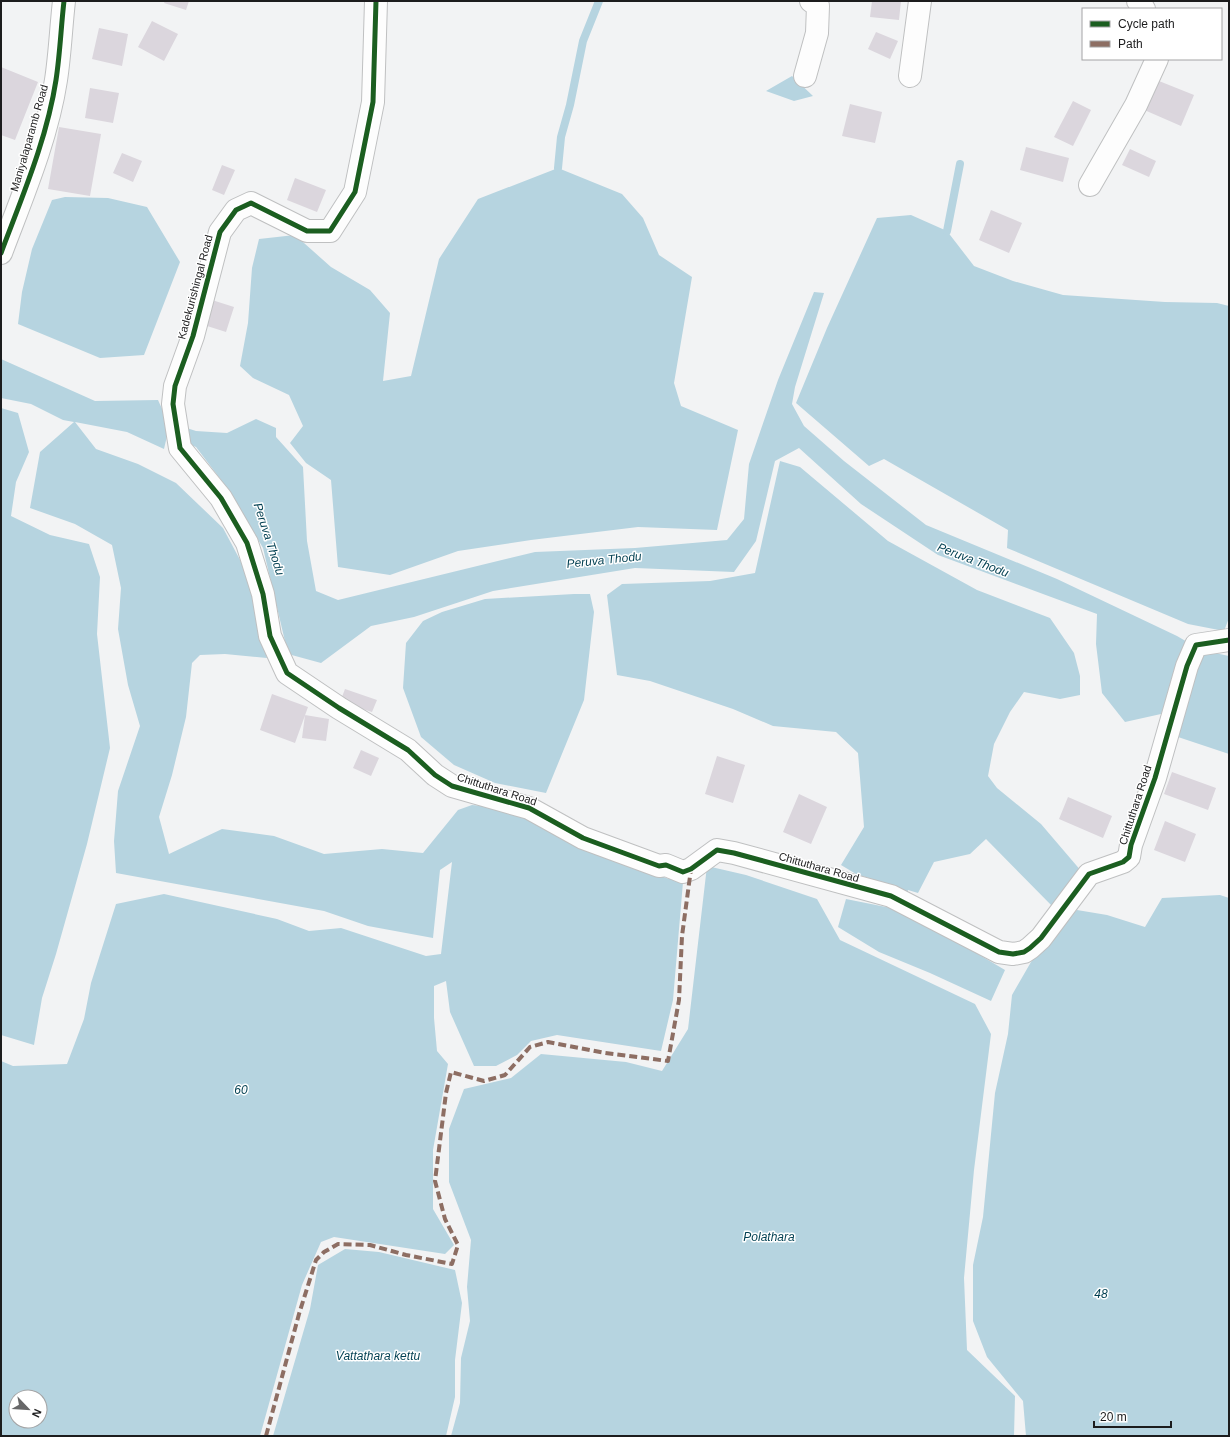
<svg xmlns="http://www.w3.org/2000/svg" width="1230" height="1437" font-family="Arial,sans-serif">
<rect width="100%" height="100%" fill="#f2f3f4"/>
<path fill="#b6d4e0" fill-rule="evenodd" d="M 792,76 L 813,96 L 794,101 L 766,91 Z
M 558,168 L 622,194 L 643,218 L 659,255 L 692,277 L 674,383 L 681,406 L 738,430 L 717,530 L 638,527 L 531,540 L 458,551 L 390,575 L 338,567 L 331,480 L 306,463 L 290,443 L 303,426 L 289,395 L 253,378 L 240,366 L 248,323 L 252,268 L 259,239 L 295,235 L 331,267 L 370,290 L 390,313 L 383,381 L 411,376 L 439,259 L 478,199 Z
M 65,197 L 108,198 L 147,207 L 180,262 L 144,355 L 100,358 L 18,324 L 22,292 L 32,249 L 52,200 Z
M 911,215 L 947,231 L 974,266 L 1013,281 L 1063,295 L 1165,302 L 1217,303 L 1229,306 L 1229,618 L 1224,631 L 1188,624 L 1007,548 L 1008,530 L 884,459 L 869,466 L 796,403 L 827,328 L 877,218 Z
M 814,292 L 824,293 L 795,387 L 792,404 L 804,426 L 844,461 L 926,525 L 1057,579 L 1177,636 L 1201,650 L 1229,656 L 1229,754 L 1178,737 L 1180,660 L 1161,714 L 1125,722 L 1102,693 L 1096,644 L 1097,614 L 938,555 L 861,504 L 799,448 L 775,461 L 756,541 L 734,572 L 635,568 L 493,591 L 414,617 L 371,626 L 321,663 L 288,654 L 263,548 L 231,493 L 196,447 L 167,436 L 164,449 L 127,432 L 75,422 L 96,449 L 138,464 L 176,483 L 223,528 L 247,573 L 267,658 L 225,654 L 200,655 L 192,663 L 186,717 L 172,775 L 159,817 L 169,854 L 222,829 L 274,836 L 324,854 L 382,849 L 423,853 L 458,810 L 472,805 L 516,809 L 624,861 L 666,878 L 683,882 L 673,1000 L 661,1051 L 557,1035 L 531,1041 L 517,1055 L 496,1066 L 474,1066 L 450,1012 L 446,981 L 434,986 L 434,1018 L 437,1051 L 448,1064 L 433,1150 L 433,1209 L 454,1245 L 445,1254 L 334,1237 L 321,1242 L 302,1285 L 260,1436 L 1,1436 L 1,1061 L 13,1066 L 67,1064 L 84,1019 L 91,983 L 116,904 L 164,894 L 277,919 L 309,931 L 341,928 L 426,956 L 441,954 L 452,862 L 440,870 L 433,938 L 368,926 L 324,911 L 116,873 L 114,841 L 118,791 L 140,726 L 128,685 L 118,629 L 121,588 L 112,545 L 75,524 L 30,508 L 40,452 L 74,422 L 63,420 L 31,404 L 1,398 L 1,359 L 95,401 L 158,400 L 168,422 L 196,431 L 227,433 L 256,419 L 276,428 L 276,437 L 303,467 L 307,541 L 316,591 L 338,600 L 535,552 L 635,548 L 727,540 L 744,519 L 749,464 L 778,380 ZM 16,1397 L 40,1397 L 40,1421 L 16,1421 Z
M 1,408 L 18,413 L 29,452 L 16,482 L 11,516 L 50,535 L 89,544 L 100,577 L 97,634 L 110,748 L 87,844 L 56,954 L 42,998 L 34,1045 L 1,1035 Z
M 780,461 L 800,467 L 888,541 L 977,590 L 1050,618 L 1074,653 L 1080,676 L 1080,695 L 1060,699 L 1024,692 L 1010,712 L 994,744 L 988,776 L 997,788 L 1041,824 L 1082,872 L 1054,908 L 986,839 L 970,854 L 934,862 L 918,893 L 908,890 L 903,913 L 927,924 L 1005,970 L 991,1001 L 930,973 L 879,952 L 838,927 L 846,899 L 891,908 L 897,887 L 856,874 L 841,865 L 864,827 L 858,753 L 836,732 L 773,726 L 733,709 L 650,681 L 617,675 L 607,595 L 622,584 L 710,581 L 755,573 Z
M 574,594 L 590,594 L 594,612 L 584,700 L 546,793 L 495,783 L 454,765 L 421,737 L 403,688 L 406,643 L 423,621 L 442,612 L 485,599 Z
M 707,866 L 746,875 L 817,899 L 840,940 L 975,1004 L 991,1034 L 974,1170 L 964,1278 L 967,1350 L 1015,1396 L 1014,1436 L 451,1436 L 460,1403 L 461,1358 L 470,1321 L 467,1287 L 471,1240 L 449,1182 L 449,1129 L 464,1089 L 511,1078 L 541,1054 L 626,1062 L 662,1071 L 688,1029 Z
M 1220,895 L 1229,898 L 1229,1436 L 1026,1436 L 1023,1401 L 987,1357 L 973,1321 L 973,1265 L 983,1217 L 995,1093 L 1008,1034 L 1012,995 L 1031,962 L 1052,934 L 1077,910 L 1107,915 L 1145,927 L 1162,898 Z
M 345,1249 L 379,1252 L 455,1270 L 462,1303 L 455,1360 L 455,1397 L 446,1436 L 273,1436 L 310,1309 L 318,1265 Z"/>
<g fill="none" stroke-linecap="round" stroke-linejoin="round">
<path stroke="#b6d4e0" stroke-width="8" d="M 558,168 L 561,137 L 570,105 L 583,41 L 599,1
M 947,231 L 960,164"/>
</g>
<path fill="#dbd6dd" d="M 165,1 L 189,1 L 186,10 L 164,3 Z
M 872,1 L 901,1 L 899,20 L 870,17 Z
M 152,21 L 178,34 L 164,61 L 138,47 Z
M 99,28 L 128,34 L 122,66 L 92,59 Z
M 876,32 L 898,41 L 890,59 L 868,49 Z
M 1,67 L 38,82 L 15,140 L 1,135 Z
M 1154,79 L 1194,95 L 1181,126 L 1142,109 Z
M 90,88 L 119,93 L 113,123 L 85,118 Z
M 1073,101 L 1091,110 L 1073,146 L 1054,137 Z
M 850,104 L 882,112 L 875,143 L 842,136 Z
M 59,127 L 101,134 L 90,196 L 48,189 Z
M 1026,147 L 1069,158 L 1063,182 L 1020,170 Z
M 1130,149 L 1156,161 L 1149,177 L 1122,165 Z
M 122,153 L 142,161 L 133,182 L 113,173 Z
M 222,165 L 235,170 L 224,195 L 212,190 Z
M 295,178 L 326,190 L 317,212 L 287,200 Z
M 991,210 L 1022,223 L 1009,253 L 979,240 Z
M 212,300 L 234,307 L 226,332 L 204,325 Z
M 345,689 L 377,700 L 372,712 L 340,702 Z
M 272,694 L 308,707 L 295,743 L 260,730 Z
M 305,715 L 329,719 L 326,741 L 302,738 Z
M 361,750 L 379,758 L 371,776 L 353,768 Z
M 717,756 L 745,765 L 733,803 L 705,794 Z
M 1172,772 L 1216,788 L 1208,810 L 1164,794 Z
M 799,794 L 827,807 L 811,844 L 783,832 Z
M 1068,797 L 1112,816 L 1103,838 L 1059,819 Z
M 1165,821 L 1196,834 L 1185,862 L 1154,850 Z"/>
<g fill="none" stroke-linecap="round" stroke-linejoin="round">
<defs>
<path id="street" d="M 376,1 L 373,102 L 355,192 L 330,231 L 307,231 L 251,203 L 236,210 L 220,232 L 193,336 L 175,386 L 173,404 L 180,448 L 221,498 L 247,543 L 263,594 L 270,636 L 287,673 L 339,708 L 408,750 L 435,775 L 452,786 L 529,808 L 583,838 L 659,866 L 666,865 L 683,872 L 691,869 L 717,850 L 734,853 L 891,896 L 999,952 L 1013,954 L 1024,952 L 1030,948 L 1041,938 L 1089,874 L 1123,862 L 1129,857 L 1131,845 L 1155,778 L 1187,666 L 1196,645 L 1229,640
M 1138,1 L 1144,9
M 805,76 L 817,33 L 818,6 L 811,1
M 910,76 L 920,1
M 1090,185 L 1136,105 L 1157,59
M 1,253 C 22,197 47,139 56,80 C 60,54 61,27 64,1"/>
</defs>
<use href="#street" stroke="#bfc0c1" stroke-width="24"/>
<use href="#street" stroke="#fdfdfd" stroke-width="22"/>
<path stroke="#8d6e63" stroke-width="4" stroke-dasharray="8 4" stroke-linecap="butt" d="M 266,1436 L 299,1314 L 316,1260 L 324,1252 L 338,1244 L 370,1245 L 406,1255 L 452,1264 L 458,1245 L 445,1219 L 435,1181 L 446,1093 L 451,1072 L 484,1081 L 505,1075 L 530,1047 L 548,1042 L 605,1053 L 668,1061 L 679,1000 L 682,936 L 691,869"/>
<defs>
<path id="cycleway" d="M 376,1 L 373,102 L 355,192 L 330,231 L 307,231 L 251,203 L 236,210 L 220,232 L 193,336 L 175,386 L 173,404 L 180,448 L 221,498 L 247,543 L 263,594 L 270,636 L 287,673 L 339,708 L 408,750 L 435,775 L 452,786 L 529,808 L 583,838 L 659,866 L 666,865 L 683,872 L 691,869 L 717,850 L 734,853 L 891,896 L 999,952 L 1013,954 L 1024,952 L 1030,948 L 1041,938 L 1089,874 L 1123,862 L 1129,857 L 1131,845 L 1155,778 L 1187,666 L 1196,645 L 1229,640
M 1,253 C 22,197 47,139 56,80 C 60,54 61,27 64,1"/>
</defs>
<use href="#cycleway" stroke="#fff" stroke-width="8"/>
<use href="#cycleway" stroke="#1b5e20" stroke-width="5"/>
</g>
<g text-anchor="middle" stroke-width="3" stroke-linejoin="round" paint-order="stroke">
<g font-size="11" fill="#1c1c1d" stroke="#fff">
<text transform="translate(29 138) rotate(-74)" y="4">Maniyalaparamb Road</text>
<text transform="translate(195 287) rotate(-75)" y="4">Kadekurishingal Road</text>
<text transform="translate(497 789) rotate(18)" y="4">Chittuthara Road</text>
<text transform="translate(1135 805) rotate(-72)" y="4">Chittuthara Road</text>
<text transform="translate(819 867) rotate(16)" y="4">Chittuthara Road</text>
</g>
<g font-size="12" font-style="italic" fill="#003f51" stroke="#fff">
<text transform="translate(269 539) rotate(72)" y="4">Peruva Thodu</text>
<text transform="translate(604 560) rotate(-6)" y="4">Peruva Thodu</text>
<text transform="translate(973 560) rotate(21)" y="4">Peruva Thodu</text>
<text x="241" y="1094">60</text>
<text x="769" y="1241">Polathara</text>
<text x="1101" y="1298">48</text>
<text x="378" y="1360">Vattathara kettu</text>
</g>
</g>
<rect width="1230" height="1437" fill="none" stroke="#1c1c1d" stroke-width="4"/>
<rect x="1082" y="8" width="140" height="52" fill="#ffffff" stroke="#a4a4a5"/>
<rect x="1090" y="21" width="20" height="6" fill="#1b5e20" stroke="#a4a4a5"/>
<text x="1118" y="28" font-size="12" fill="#1c1c1d">Cycle path</text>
<rect x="1090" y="41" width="20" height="6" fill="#8d6e63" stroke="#a4a4a5"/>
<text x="1118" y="48" font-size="12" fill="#1c1c1d">Path</text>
<g transform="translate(28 1409) rotate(115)"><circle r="19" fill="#ffffff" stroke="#a4a4a5"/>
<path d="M0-3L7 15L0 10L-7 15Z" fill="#676768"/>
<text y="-6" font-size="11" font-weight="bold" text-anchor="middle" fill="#1c1c1d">N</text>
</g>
<path d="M1094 1421v6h77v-6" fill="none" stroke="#1c1c1d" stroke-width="2"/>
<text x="1100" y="1421" font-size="12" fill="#1c1c1d" stroke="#ffffff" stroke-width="3" paint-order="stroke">20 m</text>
</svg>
